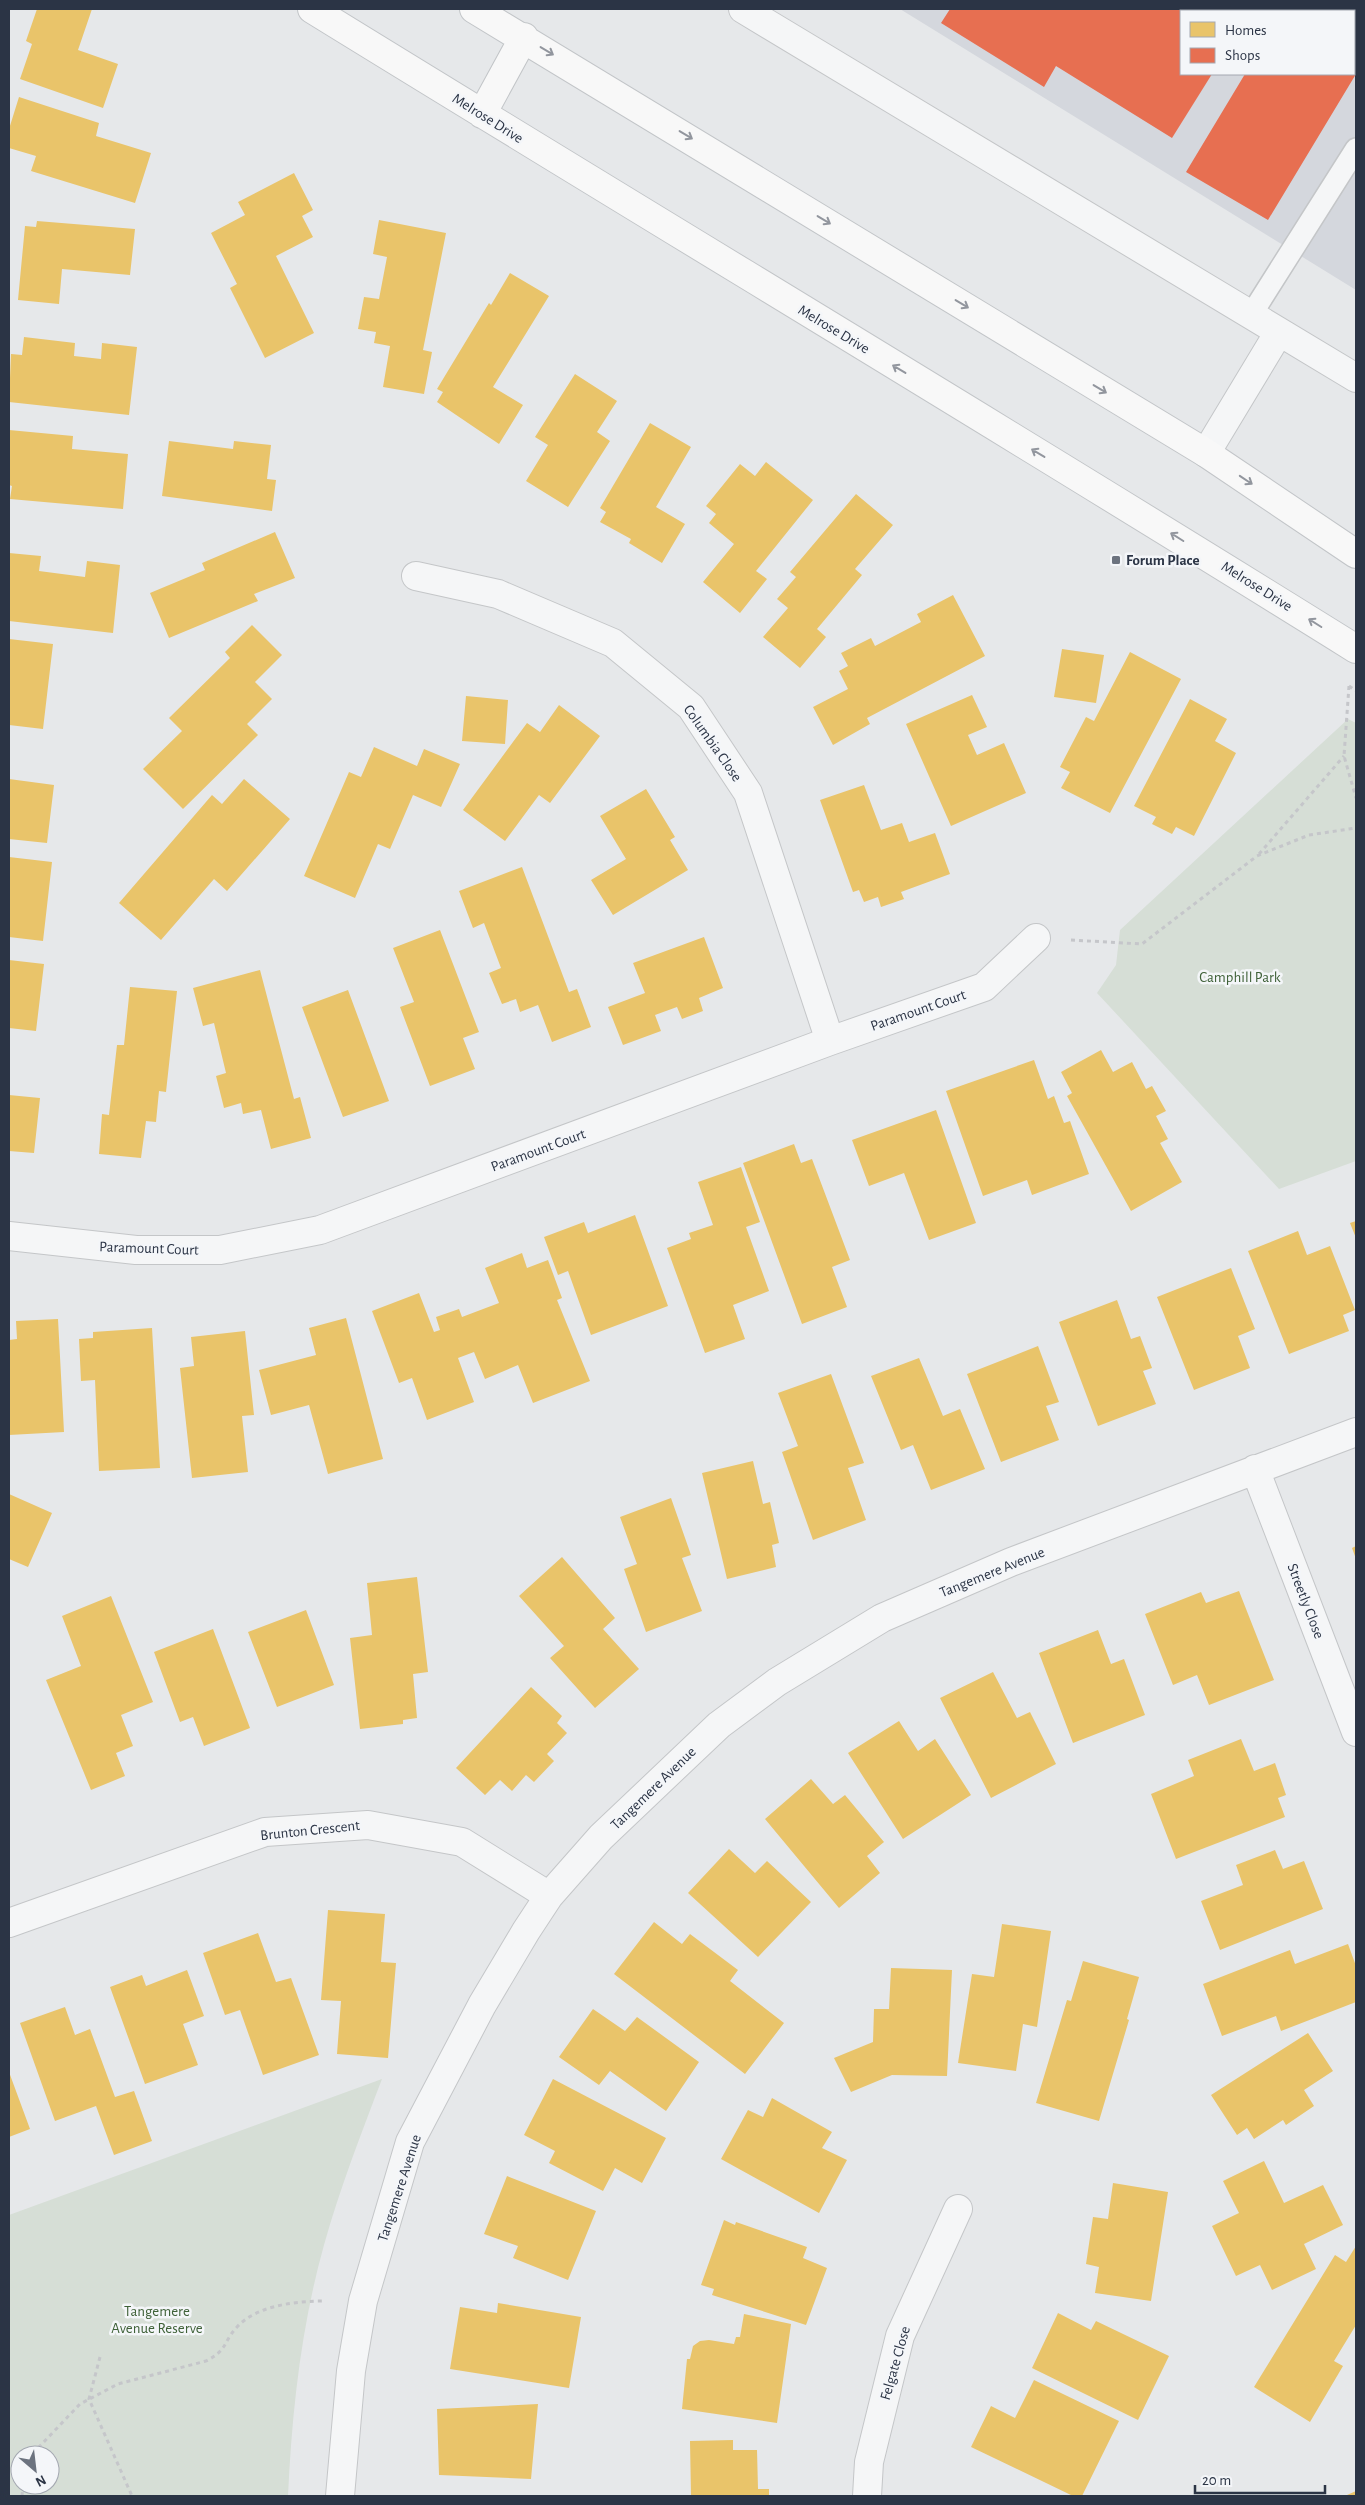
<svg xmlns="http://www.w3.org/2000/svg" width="1365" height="2505" font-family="'Alegreya Sans',sans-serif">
<rect width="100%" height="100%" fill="#e6e8ea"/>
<path fill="#d4d7dd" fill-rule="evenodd" d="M 900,9 L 1356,9 L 1356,290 ZM 1181,11 L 1354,11 L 1354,74 L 1181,74 Z"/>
<path fill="#d6ded6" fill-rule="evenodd" d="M 1348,719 L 1356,723 L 1356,1161 L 1279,1189 L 1097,993 L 1116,965 L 1120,930 Z
M 382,2079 C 361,2134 340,2188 324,2245 C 301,2327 292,2411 288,2496 L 9,2496 L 9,2215 ZM 20,2455 L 50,2455 L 50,2485 L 20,2485 Z"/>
<path fill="#e9c46a" d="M 37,9 L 92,9 L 78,50 L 118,64 L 103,108 L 20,79 L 32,44 L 26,41 Z
M 19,97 L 99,123 L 96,136 L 151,153 L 135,203 L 31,171 L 36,156 L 9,148 L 9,129 Z
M 294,173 L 313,210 L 302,216 L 313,237 L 276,256 L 314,333 L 265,358 L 230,288 L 237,284 L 211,233 L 245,215 L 238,202 Z
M 379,220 L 446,233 L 423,350 L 432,352 L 424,394 L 383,387 L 390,346 L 374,343 L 376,332 L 358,329 L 364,297 L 379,299 L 387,257 L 373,254 Z
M 37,221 L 135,229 L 130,275 L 62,269 L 59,304 L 18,300 L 25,226 L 36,227 Z
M 510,273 L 549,296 L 493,387 L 523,405 L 499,444 L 437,402 L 443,392 L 437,389 L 489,303 L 491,305 Z
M 24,337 L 75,343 L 74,356 L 101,359 L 102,343 L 137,347 L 129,415 L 9,402 L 11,354 L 22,355 Z
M 575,374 L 617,401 L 597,432 L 610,441 L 568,507 L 526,481 L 548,445 L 535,437 Z
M 650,423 L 691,447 L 656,507 L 685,524 L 662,563 L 629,543 L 631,539 L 600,522 L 606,512 L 600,508 Z
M 9,430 L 73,436 L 72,449 L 128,454 L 123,509 L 10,499 L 12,486 L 9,485 Z
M 169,441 L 233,449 L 234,441 L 271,445 L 267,479 L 276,480 L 272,511 L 162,496 Z
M 766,462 L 813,500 L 756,571 L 767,579 L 740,613 L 703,582 L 734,544 L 709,523 L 716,514 L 706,506 L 740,464 L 755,476 Z
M 856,494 L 893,525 L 855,569 L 862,575 L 817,629 L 826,637 L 800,668 L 763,637 L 788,608 L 777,599 L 796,577 L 790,572 Z
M 275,532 L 295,578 L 254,594 L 258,601 L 169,638 L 150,593 L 205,570 L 202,563 Z
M 9,553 L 41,556 L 39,571 L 85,577 L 87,561 L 120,565 L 113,633 L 9,621 Z
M 953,595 L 985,656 L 867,718 L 870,724 L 833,745 L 813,707 L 848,689 L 839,671 L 848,666 L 841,653 L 871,638 L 875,646 L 921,622 L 917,614 Z
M 252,625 L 282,655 L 255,682 L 272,699 L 247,724 L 258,735 L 183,809 L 143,769 L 182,731 L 169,718 L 230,658 L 225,652 Z
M 9,639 L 53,644 L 43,729 L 9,725 Z
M 1062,649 L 1104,655 L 1096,703 L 1054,697 Z
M 1130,652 L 1181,679 L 1110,813 L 1061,788 L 1070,772 L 1060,767 L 1086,717 L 1094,721 Z
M 972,695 L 987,727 L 968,735 L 977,755 L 1004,743 L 1026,793 L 951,826 L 906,724 Z
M 466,696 L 508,700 L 505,744 L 462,741 Z
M 1190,699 L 1227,719 L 1215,741 L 1236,753 L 1194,836 L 1176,827 L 1172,834 L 1152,824 L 1156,817 L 1134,806 Z
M 559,705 L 600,736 L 550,803 L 539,795 L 505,841 L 463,810 L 527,723 L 540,732 Z
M 374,747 L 417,766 L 424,749 L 460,764 L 441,807 L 413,795 L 390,849 L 378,844 L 355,898 L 304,876 L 349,772 L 361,777 Z
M 9,779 L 54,785 L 47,843 L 9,839 Z
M 244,779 L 290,819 L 227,891 L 214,879 L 161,940 L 119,903 L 212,795 L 222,804 Z
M 864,785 L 881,830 L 902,823 L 909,842 L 935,833 L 950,874 L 901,892 L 904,899 L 881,907 L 878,897 L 864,902 L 859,890 L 853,892 L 820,800 Z
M 646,789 L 675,837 L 670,840 L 688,870 L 613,915 L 591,880 L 626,859 L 600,816 Z
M 9,857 L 52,862 L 43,941 L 9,937 Z
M 522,867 L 569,992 L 577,989 L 591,1027 L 552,1042 L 538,1005 L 520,1012 L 516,999 L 502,1004 L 489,973 L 501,968 L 484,923 L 473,928 L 459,891 Z
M 440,930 L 479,1032 L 463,1038 L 475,1069 L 430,1086 L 400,1007 L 414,1002 L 393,948 Z
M 704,937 L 723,988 L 699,998 L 703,1011 L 682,1019 L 677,1007 L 655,1015 L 661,1031 L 623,1045 L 608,1007 L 645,993 L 633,963 Z
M 9,960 L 44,964 L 36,1031 L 9,1028 Z
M 260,970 L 294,1099 L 300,1097 L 311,1138 L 271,1149 L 261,1110 L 243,1114 L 241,1103 L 224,1108 L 216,1076 L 226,1073 L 214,1023 L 203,1026 L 193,988 Z
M 130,987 L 177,991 L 166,1092 L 159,1091 L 156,1122 L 146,1121 L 141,1158 L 99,1154 L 102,1114 L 109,1115 L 117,1045 L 124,1045 Z
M 348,990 L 389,1101 L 343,1117 L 302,1007 Z
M 1101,1050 L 1113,1072 L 1132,1062 L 1146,1089 L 1152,1086 L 1166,1111 L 1156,1116 L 1168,1139 L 1160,1143 L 1182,1182 L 1131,1211 L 1067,1096 L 1072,1093 L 1061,1072 Z
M 1034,1060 L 1048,1099 L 1054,1096 L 1064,1123 L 1070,1121 L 1089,1174 L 1032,1195 L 1027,1180 L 983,1196 L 946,1091 Z
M 9,1095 L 40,1098 L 34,1153 L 9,1151 Z
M 936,1110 L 976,1223 L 929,1240 L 904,1173 L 869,1186 L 852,1140 Z
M 794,1144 L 801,1163 L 812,1159 L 850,1260 L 832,1267 L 847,1307 L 802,1324 L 743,1163 Z
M 741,1167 L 760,1222 L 746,1227 L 769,1291 L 733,1305 L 745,1339 L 705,1353 L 667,1248 L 691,1239 L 689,1233 L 713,1225 L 698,1182 Z
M 635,1215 L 668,1306 L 591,1335 L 568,1271 L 558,1275 L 544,1237 L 584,1222 L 588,1233 Z
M 1356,1221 L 1356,1238 L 1350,1223 Z
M 1298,1231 L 1307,1255 L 1330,1246 L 1355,1310 L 1343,1315 L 1349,1331 L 1289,1354 L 1248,1251 Z
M 522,1253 L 527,1268 L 548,1260 L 562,1298 L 557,1300 L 590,1381 L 533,1403 L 518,1365 L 485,1379 L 474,1352 L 458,1358 L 474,1402 L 427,1420 L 412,1378 L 399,1383 L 372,1311 L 419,1293 L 434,1332 L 440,1330 L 436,1317 L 459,1309 L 462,1317 L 499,1303 L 485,1268 Z
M 1231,1268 L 1255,1329 L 1238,1336 L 1250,1368 L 1194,1390 L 1157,1297 Z
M 1117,1300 L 1131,1339 L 1140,1336 L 1152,1368 L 1143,1371 L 1156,1404 L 1098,1426 L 1059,1322 Z
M 346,1318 L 383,1459 L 328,1474 L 309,1405 L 271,1415 L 259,1370 L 316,1355 L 309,1328 Z
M 58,1319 L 64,1432 L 9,1435 L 9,1340 L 17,1339 L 16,1321 Z
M 152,1328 L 160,1468 L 99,1471 L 95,1380 L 81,1381 L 79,1339 L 93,1338 L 93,1332 Z
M 245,1331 L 254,1415 L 242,1416 L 248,1472 L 192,1478 L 180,1368 L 194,1366 L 191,1337 Z
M 1038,1346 L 1059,1402 L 1046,1406 L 1059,1440 L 1001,1462 L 967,1374 Z
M 919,1358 L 943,1416 L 960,1409 L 985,1469 L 931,1490 L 913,1445 L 901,1450 L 871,1376 Z
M 831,1374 L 864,1463 L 848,1468 L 866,1520 L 813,1540 L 782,1452 L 798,1446 L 778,1393 Z
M 753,1461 L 763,1504 L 770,1502 L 779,1543 L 772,1545 L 776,1567 L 727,1579 L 702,1473 Z
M 9,1494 L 52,1513 L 28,1567 L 9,1559 Z
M 671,1498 L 691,1555 L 682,1558 L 702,1611 L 646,1632 L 624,1569 L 637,1564 L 620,1517 Z
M 1356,1546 L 1356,1559 L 1352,1548 Z
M 562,1557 L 615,1618 L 603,1629 L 639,1669 L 595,1708 L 550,1658 L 564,1646 L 519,1596 Z
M 417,1577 L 428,1672 L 413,1674 L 417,1718 L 403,1720 L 403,1724 L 360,1729 L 350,1638 L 372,1635 L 367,1583 Z
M 1239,1591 L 1274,1680 L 1209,1705 L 1197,1675 L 1173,1685 L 1145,1614 L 1201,1592 L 1206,1603 Z
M 111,1596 L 153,1702 L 121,1715 L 133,1746 L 116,1753 L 125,1776 L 91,1790 L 46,1680 L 81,1666 L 62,1616 Z
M 306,1610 L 334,1685 L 277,1707 L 248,1632 Z
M 213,1629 L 250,1728 L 204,1746 L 193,1717 L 180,1722 L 154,1652 Z
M 1098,1630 L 1111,1664 L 1124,1659 L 1145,1715 L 1073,1743 L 1039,1653 Z
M 993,1672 L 1017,1718 L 1030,1712 L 1056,1764 L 991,1798 L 940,1698 Z
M 531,1687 L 562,1716 L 557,1723 L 567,1733 L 547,1754 L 554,1761 L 534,1782 L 526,1775 L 512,1791 L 500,1780 L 485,1795 L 456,1768 Z
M 899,1721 L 918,1751 L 935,1739 L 971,1795 L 903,1839 L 848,1753 Z
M 1241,1739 L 1254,1771 L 1275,1763 L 1286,1795 L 1278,1798 L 1285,1817 L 1176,1859 L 1151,1794 L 1194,1776 L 1188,1760 Z
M 811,1779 L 833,1804 L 845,1795 L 884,1842 L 867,1856 L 880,1873 L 839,1908 L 765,1819 Z
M 729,1849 L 755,1873 L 767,1861 L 811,1902 L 758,1957 L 688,1893 Z
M 1275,1850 L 1283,1869 L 1304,1861 L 1323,1909 L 1220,1950 L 1201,1901 L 1243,1885 L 1236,1865 Z
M 328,1910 L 385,1914 L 381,1962 L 396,1963 L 388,2058 L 337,2054 L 341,2001 L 321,2000 Z
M 654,1922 L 682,1944 L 690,1934 L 738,1970 L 730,1981 L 784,2023 L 745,2074 L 614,1974 Z
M 1002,1924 L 1051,1931 L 1037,2027 L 1023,2024 L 1016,2071 L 958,2063 L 972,1974 L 994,1977 Z
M 258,1933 L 276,1982 L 291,1978 L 319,2055 L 263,2075 L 240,2010 L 225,2015 L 203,1953 Z
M 1348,1944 L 1356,1966 L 1356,2002 L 1281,2031 L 1276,2016 L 1222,2036 L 1203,1984 L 1290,1950 L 1295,1964 Z
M 1083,1961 L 1139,1977 L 1127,2019 L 1129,2020 L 1099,2121 L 1036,2103 L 1067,2000 L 1071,2001 Z
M 891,1968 L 952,1970 L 947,2076 L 892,2075 L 851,2092 L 834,2058 L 873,2042 L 874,2009 L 889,2009 Z
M 187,1970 L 204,2016 L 183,2024 L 198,2065 L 145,2084 L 110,1987 L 142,1975 L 146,1986 Z
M 65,2007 L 75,2035 L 90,2029 L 115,2097 L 134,2091 L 152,2141 L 114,2155 L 96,2106 L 55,2121 L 20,2023 Z
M 593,2009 L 625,2031 L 637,2017 L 699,2062 L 666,2111 L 610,2071 L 599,2085 L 559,2057 Z
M 1308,2033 L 1333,2071 L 1304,2090 L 1314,2106 L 1286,2125 L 1283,2120 L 1254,2139 L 1247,2128 L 1237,2135 L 1211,2095 Z
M 9,2072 L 30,2129 L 9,2137 Z
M 553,2079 L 666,2138 L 642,2183 L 615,2168 L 603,2191 L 549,2163 L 555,2151 L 524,2135 Z
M 772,2098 L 832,2132 L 822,2148 L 847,2160 L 819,2213 L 721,2159 L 748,2110 L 763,2117 Z
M 1264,2161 L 1284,2203 L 1323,2185 L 1343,2225 L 1304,2244 L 1316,2269 L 1272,2290 L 1260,2265 L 1236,2276 L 1212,2226 L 1239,2213 L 1223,2181 Z
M 507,2176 L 596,2211 L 568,2280 L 513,2258 L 518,2246 L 484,2234 Z
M 1113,2183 L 1168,2192 L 1151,2301 L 1095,2293 L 1099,2267 L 1086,2264 L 1093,2217 L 1108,2219 Z
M 724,2220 L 735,2225 L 736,2222 L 807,2247 L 803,2258 L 827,2268 L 806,2325 L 712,2295 L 714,2289 L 701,2285 Z
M 1356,2246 L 1356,2325 L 1334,2361 L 1343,2366 L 1310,2422 L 1254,2387 L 1335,2255 L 1346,2262 Z
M 498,2303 L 581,2317 L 569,2388 L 450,2369 L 460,2307 L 497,2313 Z
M 1058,2313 L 1091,2330 L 1096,2321 L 1169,2356 L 1138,2420 L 1032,2368 Z
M 744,2314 L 791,2324 L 777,2423 L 682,2409 L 687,2359 L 690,2359 L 693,2346 L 700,2341 L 709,2340 L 734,2344 L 736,2337 L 740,2337 Z
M 1034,2380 L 1119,2421 L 1082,2496 L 1073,2496 L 971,2447 L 991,2406 L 1015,2418 Z
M 538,2404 L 531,2479 L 439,2475 L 437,2409 Z
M 733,2440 L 733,2450 L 757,2450 L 758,2489 L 769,2489 L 769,2496 L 691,2496 L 690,2441 Z
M 1356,2491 L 1356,2496 L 1348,2496 L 1347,2495 Z"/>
<path fill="#e76f51" d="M 950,9 L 1203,9 L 1207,11 L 1181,11 L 1181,74 L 1212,74 L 1172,138 L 1056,66 L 1044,87 L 941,23 Z
M 1354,61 L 1356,63 L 1356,74 L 1268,220 L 1186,172 L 1245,74 L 1354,74 Z"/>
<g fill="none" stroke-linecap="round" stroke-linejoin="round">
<defs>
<path id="lane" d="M 1251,315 L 1356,149"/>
<path id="street" d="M 743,9 L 1356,378
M 1206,453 L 1279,332
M 416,576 L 498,594 L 613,643 L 691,707 L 748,793 L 830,1041
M 9,1236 L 136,1250 L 220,1250 L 320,1230 L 830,1041 L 984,987 L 1036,938
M 1255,1469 L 1356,1732
M 9,1923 L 265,1832 L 368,1825 L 462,1842 L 549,1896
M 340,2496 L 351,2371 L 363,2301 L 410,2142 L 482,2005 L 526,1931 L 549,1896 L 601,1837 L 719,1725 L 777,1682 L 882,1618 L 1011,1562 L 1356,1432
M 867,2496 L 869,2462 L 900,2336 L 958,2209"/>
<path id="primary" d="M 312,9 C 659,223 1010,433 1356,649
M 474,9 L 1206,453 L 1356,554
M 482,114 L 524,37"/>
</defs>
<use href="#lane" stroke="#c4c6c8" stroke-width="24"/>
<use href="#street" stroke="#c4c6c8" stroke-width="30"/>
<use href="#primary" stroke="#c2c5c8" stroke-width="30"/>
<path stroke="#c5c6ca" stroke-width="3" stroke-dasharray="4 4" stroke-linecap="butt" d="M 1349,686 L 1344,756 L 1356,798
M 1349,686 L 1356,691
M 1259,854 L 1344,756
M 1071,940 L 1142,944 L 1257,856 L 1309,835 L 1356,828
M 100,2357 L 89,2399 L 132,2496
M 35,2455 L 39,2447 L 80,2404 L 118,2384 L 206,2361 C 228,2350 223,2342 237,2327 C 257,2305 297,2301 325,2301
M 22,2496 L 23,2485"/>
<use href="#lane" stroke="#f5f6f7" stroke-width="21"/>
<use href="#street" stroke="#f5f6f7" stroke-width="28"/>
<use href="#primary" stroke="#f8f8f8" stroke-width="28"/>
</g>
<defs><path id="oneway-shaft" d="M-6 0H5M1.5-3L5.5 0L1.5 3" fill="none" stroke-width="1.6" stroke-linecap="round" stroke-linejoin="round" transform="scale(1.25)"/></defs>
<g stroke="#92969e">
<use href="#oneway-shaft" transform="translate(547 51) rotate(31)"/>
<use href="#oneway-shaft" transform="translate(686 135) rotate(31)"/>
<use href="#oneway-shaft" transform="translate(824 220) rotate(31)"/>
<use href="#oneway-shaft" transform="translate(962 304) rotate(31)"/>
<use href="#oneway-shaft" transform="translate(899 369) rotate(-149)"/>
<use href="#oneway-shaft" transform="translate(1100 389) rotate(31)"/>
<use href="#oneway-shaft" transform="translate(1038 453) rotate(-149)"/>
<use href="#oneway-shaft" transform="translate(1246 480) rotate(34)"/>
<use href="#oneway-shaft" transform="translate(1177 537) rotate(-148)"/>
<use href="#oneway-shaft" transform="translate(1315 623) rotate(-148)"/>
</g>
<rect fill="#6c737f" stroke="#f4f6f9" stroke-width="2" x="1111" y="555" width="10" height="10" rx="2.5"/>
<g text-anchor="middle" stroke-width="5" stroke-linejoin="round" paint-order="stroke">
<g font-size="15" fill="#2b3445" stroke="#f4f6f9">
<text transform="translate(488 118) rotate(32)" y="5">Melrose Drive</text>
<text transform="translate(834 329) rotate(31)" y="5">Melrose Drive</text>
<text transform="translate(1257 586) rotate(32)" y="5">Melrose Drive</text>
<text transform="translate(713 743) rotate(55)" y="5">Columbia Close</text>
<text transform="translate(918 1010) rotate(-19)" y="5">Paramount Court</text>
<text transform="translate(538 1150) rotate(-20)" y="5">Paramount Court</text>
<text transform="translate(149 1248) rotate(2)" y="5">Paramount Court</text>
<text transform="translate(992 1572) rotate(-22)" y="5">Tangemere Avenue</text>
<text transform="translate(1306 1601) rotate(69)" y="5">Streetly Close</text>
<text transform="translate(653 1788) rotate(-44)" y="5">Tangemere Avenue</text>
<text transform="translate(310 1830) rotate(-6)" y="5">Brunton Crescent</text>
<text transform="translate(399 2188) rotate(-72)" y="5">Tangemere Avenue</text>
<text transform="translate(895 2363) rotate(-74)" y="5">Felgate Close</text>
</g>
<g font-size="15" font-weight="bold" fill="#2b3445" stroke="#f4f6f9" text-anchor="start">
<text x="1126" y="565">Forum Place</text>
</g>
<g font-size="15" fill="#3f6138" stroke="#f4f6f9">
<text x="1240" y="982">Camphill Park</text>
<text x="157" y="2316">Tangemere<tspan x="157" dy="17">Avenue Reserve</tspan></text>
</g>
</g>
<rect width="1365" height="2505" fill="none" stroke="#2b3445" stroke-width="20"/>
<rect x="1180" y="10" width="175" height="65" fill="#f4f6f9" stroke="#a4a8b1"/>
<rect x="1190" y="22" width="25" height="15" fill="#e9c46a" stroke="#a4a8b1"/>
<text x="1225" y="35" font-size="15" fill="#2b3445">Homes</text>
<rect x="1190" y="48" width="25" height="15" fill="#e76f51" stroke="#a4a8b1"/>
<text x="1225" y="60" font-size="15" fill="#2b3445">Shops</text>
<g transform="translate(35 2470) rotate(152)"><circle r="24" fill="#f4f6f9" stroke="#a4a8b1"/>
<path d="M0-4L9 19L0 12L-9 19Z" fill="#6c737f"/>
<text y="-8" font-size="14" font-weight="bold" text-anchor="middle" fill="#2b3445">N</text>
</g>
<path d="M1195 2485v8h130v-8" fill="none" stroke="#2b3445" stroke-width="2.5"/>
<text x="1202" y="2485" font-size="15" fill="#2b3445" stroke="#f4f6f9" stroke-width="4" paint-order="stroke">20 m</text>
</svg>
